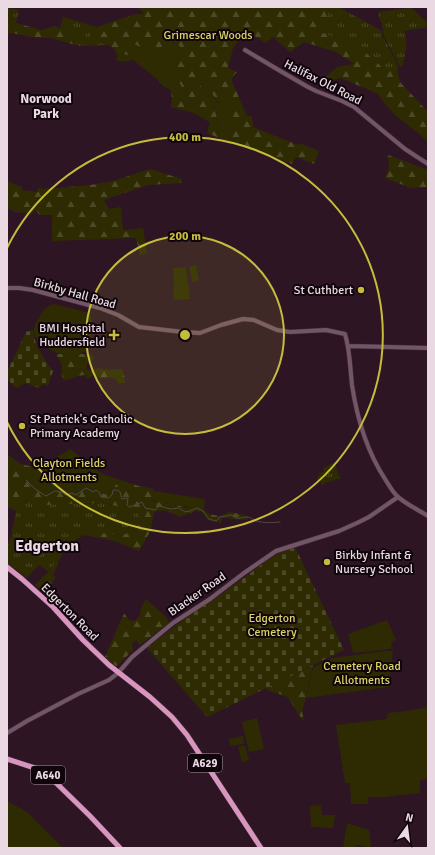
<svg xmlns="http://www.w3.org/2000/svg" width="435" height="855" font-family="Signika,sans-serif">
<defs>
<pattern id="grass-tufts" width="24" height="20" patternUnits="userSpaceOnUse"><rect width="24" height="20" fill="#2e2b03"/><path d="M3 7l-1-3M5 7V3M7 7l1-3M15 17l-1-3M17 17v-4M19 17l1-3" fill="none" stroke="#4c4927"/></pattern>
<pattern id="forest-firs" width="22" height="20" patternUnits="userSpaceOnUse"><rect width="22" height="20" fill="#2e2b03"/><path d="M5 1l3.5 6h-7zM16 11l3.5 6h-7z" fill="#4c4927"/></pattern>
<pattern id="cemetery-stones" width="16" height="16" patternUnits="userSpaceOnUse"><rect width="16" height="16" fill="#2e2b03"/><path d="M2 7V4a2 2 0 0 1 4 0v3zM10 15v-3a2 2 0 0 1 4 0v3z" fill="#4c4927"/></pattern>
</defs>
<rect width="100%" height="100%" fill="#2d1524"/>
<path fill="url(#grass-tufts)" d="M 332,7 L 339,7 L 382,31 L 383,38 L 384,38 L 399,68 L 397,69 L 384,69 L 365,52 L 317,30 Z
M 410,7 L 428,23 L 428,27 L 404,31 C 409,41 405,54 403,65 L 400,67 L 384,36 L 382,24 L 380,20 L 378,12 L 409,8 Z
M 7,8 L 19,10 L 16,23 L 11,27 L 7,24 Z
M 63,17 L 97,27 L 87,41 L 100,41 L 108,45 L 79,46 L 68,32 L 60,28 Z
M 334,463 L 335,464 L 339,476 L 341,477 L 340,479 L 337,479 L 325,483 L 323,485 L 321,484 L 320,480 L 318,481 L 317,478 L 318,477 L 318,476 L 320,475 L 319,473 L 324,472 L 323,468 Z
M 28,492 L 81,504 L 103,503 L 121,507 L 139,513 L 141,523 L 134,531 L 123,535 L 88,532 L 84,535 L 65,546 L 57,566 L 55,564 L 48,571 L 39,565 L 27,578 L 7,563 L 7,547 L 11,536 L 16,511 L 22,511 Z"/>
<path fill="url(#forest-firs)" d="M 138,7 L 332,7 L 317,30 L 365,52 L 384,69 L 397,69 L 400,82 L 428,112 L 428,142 L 418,133 L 395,115 L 385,104 L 378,94 L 341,78 L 320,82 L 337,67 L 354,64 L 336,52 L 304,42 L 290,52 L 273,37 L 266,43 L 246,31 L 233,48 L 228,68 L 237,72 L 231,79 L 247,116 L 252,116 L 253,127 L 298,145 L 299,143 L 319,151 L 314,164 L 296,157 L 292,164 L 232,143 L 228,127 L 219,103 L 198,75 L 197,80 L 216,109 L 219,138 L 207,133 L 210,123 L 196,108 L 173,74 L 182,49 L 170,38 L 161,49 L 147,50 L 132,57 L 123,54 L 117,56 L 116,51 C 112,47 106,43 100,41 C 96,41 91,41 86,41 L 97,27 L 136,14 L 144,14 Z
M 16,23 L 41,30 L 55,26 L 68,32 L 79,46 L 51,38 L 31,37 L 12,33 L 7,34 L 7,24 L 11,27 Z
M 164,72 L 190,112 L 171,107 L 172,99 L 171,90 L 163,86 L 157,79 Z
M 388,155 L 428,170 L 428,187 L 411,188 L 385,178 L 389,167 Z
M 150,169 L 182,179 L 181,183 L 148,185 L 104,200 L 109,209 L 121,207 L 123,230 L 143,228 L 147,253 L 140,255 L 136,238 L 52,241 L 52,215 L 40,215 L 35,210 L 32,214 L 16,212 L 7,208 L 7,181 L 22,187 L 22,190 L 38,192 L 38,188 L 45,189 L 90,185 L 113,181 Z
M 57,354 C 69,354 81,353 92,355 L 94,358 L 94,360 L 87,362 L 87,370 C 90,371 95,369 98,368 C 106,371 113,369 122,369 C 123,374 126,378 124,383 L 118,383 L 116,379 L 110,377 C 104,380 100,378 95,375 L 89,378 L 86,378 L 85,375 C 77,375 71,381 63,380 C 60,372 65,364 56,355 Z
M 7,454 L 21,464 L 37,468 L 31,472 L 54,489 L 84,487 L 100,490 L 104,494 L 108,494 L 120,480 L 139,486 L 154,489 L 152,501 C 162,503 177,503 185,508 C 196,507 201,506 209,514 L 219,516 L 230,512 L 248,516 L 248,520 L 230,519 L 230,518 L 222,518 L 221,523 L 208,520 L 202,512 L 195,511 L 191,513 L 180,517 C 170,512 166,509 154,512 L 151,530 L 139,551 L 115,541 L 84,535 L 88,532 L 123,535 L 133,531 L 141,523 L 139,513 L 121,507 L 103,503 L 45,505 L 28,493 L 22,512 L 16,511 L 7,506 Z
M 55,564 L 57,566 L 53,575 L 55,577 L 51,587 L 52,600 L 35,585 Z
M 146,599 L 166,617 L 169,623 L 140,645 L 136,640 L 132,643 L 133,650 L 118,665 L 116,666 L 105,657 L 124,613 L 129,620 L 134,621 L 140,616 L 141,608 Z
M 313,665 L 306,698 L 302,711 L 304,721 C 301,718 298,714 296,710 C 293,706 291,700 287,697 C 280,693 272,694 266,688 Z"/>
<path fill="url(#cemetery-stones)" d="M 33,330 C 34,345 44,359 53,371 L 48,386 L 43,384 L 39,388 L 26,383 L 16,388 L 7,379 L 7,372 L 26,332 Z
M 295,547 L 344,650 L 207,717 L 147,648 L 189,615 L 223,593 L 276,554 Z"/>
<path fill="#2e2b03" d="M 170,38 L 182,49 L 173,74 L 196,108 L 210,123 L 196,114 L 190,112 L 164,72 L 157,79 L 133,60 L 123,62 L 116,60 L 117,56 L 123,54 L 132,56 L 134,44 L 147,50 L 161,49 Z
M 198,74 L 218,103 L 225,99 L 235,112 L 228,127 L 232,143 L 219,138 L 216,109 L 197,80 Z
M 196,265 L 199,280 L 192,282 L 189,267 Z
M 186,267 L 188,285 L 174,286 L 173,268 Z
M 189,285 L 190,299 L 174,300 L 173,286 Z
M 54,304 L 86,312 L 91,315 L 92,331 L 86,351 C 71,359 53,354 41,343 C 38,340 35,336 34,333 C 33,326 37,321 40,316 C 43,310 48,305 54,304 Z
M 70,449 L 101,473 L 120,480 L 108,494 L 104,494 L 100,490 L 84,487 L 54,489 L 47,494 L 31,472 Z
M 154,491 L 205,499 L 204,509 L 161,503 L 152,500 Z
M 387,620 L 396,640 L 392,642 L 391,649 L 353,653 L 348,634 Z
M 384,651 L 393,651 L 389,687 L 306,698 L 313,668 L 332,658 Z
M 428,707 L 428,779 L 420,780 L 420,793 L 385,797 L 368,797 L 368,804 L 351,804 L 350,783 L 345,783 L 336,725 L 386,719 L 388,713 L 407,711 Z
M 257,718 L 264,749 L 249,752 L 242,722 Z
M 243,736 L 244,744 L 230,746 L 229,739 Z
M 245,745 L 249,760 L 242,762 L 238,747 Z
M 7,801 L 27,812 L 63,848 L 7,848 Z
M 321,805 L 322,815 L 335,815 L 333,828 L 311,827 L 310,806 Z
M 347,823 L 369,830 L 371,848 L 357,845 L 356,848 L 340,848 L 340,847 L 343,847 Z"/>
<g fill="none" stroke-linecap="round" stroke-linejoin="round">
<path stroke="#4f4744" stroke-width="1" d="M 26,480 L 35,489 L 46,496 L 55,491 L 62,492 L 66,495 L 72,493 L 76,495 L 86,488 L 90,490 L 93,492 L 96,490 L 99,492 L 101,497 L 108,498 L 112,495 L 113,490 L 117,490 L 120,492 L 122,499 L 128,498 L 127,505 L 130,507 L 142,502 L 145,508 L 155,510 L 159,506 L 171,509 L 179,508 L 185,512 L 190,511 L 197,508 L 203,511 L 209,519 L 216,521 L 220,517 L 232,515 C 239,521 240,517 247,517 C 251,517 253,520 256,521 C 264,523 272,523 280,522"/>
<defs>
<path id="tertiary" d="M 245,50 L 282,72 L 308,87 L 316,91 L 342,101 L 354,107 L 405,149 L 428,164
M 7,288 L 19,288 L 33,290 L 100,308 L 118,315 L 139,327 L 183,332 L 200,333 L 221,325 L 243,319 L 254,320 L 277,330 L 290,332 L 326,330 L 345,334 C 350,350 350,367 352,385 C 357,418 366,450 385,479 C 389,485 392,491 397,496 C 404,503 420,511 428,516
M 349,346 L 428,348
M 7,733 L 27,721 L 78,694 L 109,680 L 118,673 L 132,657 L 162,632 L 173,623 L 210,599 L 244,573 L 276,551 L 339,531 L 357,523 L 369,517 L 398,497"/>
<path id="trunk" d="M 7,567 L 22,579 L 53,607 L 83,640 L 109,665 L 150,697 L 172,717 L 187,735 L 261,848
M 7,759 L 41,770 L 48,775 L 90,816 L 120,848"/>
</defs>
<use href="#tertiary" stroke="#47303f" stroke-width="5"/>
<use href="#trunk" stroke="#47303f" stroke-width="6"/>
<use href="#tertiary" stroke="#725566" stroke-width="4"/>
<use href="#trunk" stroke="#d896be" stroke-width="5"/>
</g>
<circle cx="185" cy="335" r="99" fill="#c6bc3c" fill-opacity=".12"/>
<g fill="none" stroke="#c6bc3c" stroke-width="2">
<circle cx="185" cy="335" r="99"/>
<path d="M7 248A198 198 0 1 1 7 422"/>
</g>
<g fill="#c6bc3c" stroke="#0f050b" stroke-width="1.5">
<circle cx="361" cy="290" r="4"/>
<path d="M112 329h4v4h4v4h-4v4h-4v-4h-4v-4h4z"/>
<circle cx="22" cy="426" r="4"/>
<circle cx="327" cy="562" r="4"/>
</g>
<g text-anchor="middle" stroke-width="4" stroke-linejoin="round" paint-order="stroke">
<g fill="#0f050b" stroke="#a899a2" stroke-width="1">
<rect x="188" y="754" width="34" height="18" rx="3"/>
<rect x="31" y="766" width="34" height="18" rx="3"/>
</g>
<g font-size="11" font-weight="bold" fill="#ead8e2">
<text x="205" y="767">A629</text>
<text x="48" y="779">A640</text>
</g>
<g font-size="12" fill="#dbd366" stroke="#0f050b">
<text x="208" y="39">Grimescar Woods</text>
<text x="69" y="467">Clayton Fields<tspan x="69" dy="14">Allotments</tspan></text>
<text x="272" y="622">Edgerton<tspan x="272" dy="14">Cemetery</tspan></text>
<text x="362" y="670">Cemetery Road<tspan x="362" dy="14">Allotments</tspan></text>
</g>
<g font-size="12" fill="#ead8e2" stroke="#0f050b">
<text transform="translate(323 82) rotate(27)" y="4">Halifax Old Road</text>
<text transform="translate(75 293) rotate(16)" y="4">Birkby Hall Road</text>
<text transform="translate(197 594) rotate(-35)" y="4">Blacker Road</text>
<text transform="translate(70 612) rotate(45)" y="4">Edgerton Road</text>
</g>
<g font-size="12" fill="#ead8e2" stroke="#0f050b" text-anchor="end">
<text x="353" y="294">St Cuthbert</text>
<text x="105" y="332">BMI Hospital<tspan x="105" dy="14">Huddersfield</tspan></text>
<text x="30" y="423" text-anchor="start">St Patrick's Catholic<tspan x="30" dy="14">Primary Academy</tspan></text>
<text x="335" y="559" text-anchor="start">Birkby Infant &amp;<tspan x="335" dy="14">Nursery School</tspan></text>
</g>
<g font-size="13" font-weight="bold" fill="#ead8e2" stroke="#0f050b">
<text x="46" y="103">Norwood<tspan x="46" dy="15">Park</tspan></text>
</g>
<g font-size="16" font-weight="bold" fill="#ead8e2" stroke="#0f050b">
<text x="47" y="551">Edgerton</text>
</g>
</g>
<circle cx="185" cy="335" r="6" fill="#c6bc3c" stroke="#0f050b" stroke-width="2"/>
<g font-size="12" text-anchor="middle" font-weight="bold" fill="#c6bc3c" stroke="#0f050b" stroke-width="4" stroke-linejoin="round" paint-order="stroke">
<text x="185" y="141">400 m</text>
<text x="185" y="240">200 m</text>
</g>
<rect width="435" height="855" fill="none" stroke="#ead8e2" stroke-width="16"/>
<g transform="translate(407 827) rotate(14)" stroke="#0f050b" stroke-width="3" paint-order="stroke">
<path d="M0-3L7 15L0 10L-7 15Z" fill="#ead8e2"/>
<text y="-6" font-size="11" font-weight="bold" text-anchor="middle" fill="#ead8e2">N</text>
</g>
</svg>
